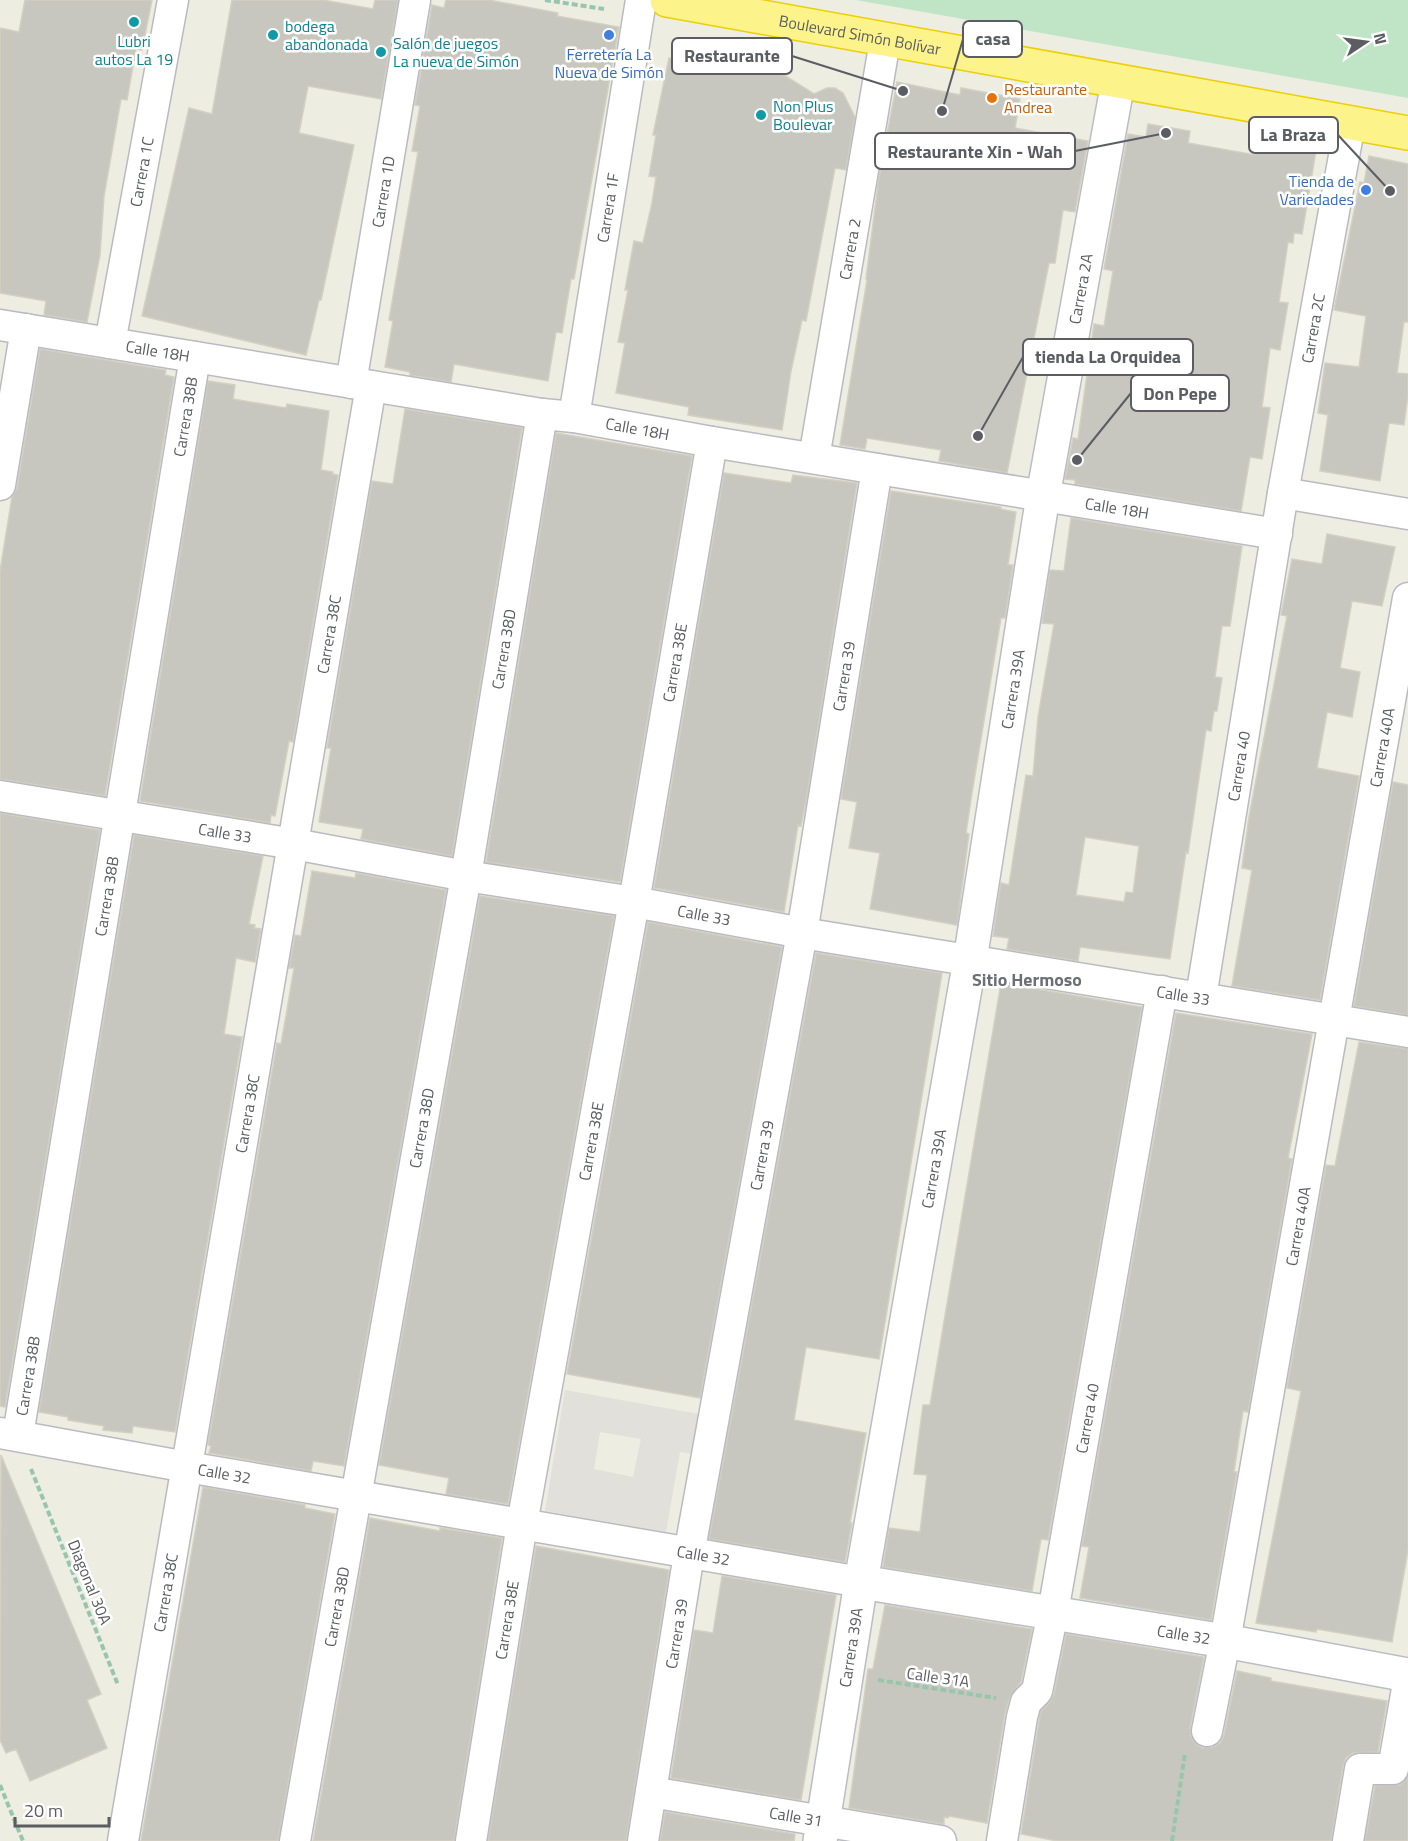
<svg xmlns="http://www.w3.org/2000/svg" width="1408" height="1841" font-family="'Titillium Web',sans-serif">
<rect width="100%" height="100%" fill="#edede2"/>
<path fill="#e1e0da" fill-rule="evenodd" d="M 565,1390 L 699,1414 L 692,1454 L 680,1452 L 666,1532 L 545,1511 ZM 600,1432 L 641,1439 L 633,1477 L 594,1469 Z"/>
<path fill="#bfe5c6" d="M 856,0 L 1408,0 L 1408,98 Z"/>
<path fill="#c8c7bf" stroke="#d2d0c1" stroke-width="1.5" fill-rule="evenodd" d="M 25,0 L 152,0 L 142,50 L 136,49 L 127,100 L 121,99 L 104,196 L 100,255 L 87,322 L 44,315 L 46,301 L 0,293 L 0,28 L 19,32 Z
M 232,0 L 323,0 L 373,9 L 375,0 L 398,0 L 381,99 L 308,86 L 299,133 L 354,145 L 321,300 L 319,300 L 306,355 L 142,316 L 189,108 L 212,114 Z
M 446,0 L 489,0 L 558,13 L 557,16 L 619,27 L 574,279 L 571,279 L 562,333 L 556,332 L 548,381 L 454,364 L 451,382 L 410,375 L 410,372 L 385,367 L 393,321 L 389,320 L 418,152 L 412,151 L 420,106 L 415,105 L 432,5 L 444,8 Z
M 669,58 L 722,69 L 723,66 L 753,73 L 754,70 L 784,75 L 814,94 L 827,88 L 835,88 L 843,93 L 855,117 L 846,170 L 835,168 L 806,321 L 802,320 L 791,371 L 782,430 L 688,415 L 689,407 L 616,393 L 625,343 L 618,342 L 628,290 L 625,290 L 634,241 L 643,243 L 652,203 L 656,177 L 649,176 L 656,135 L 653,135 Z
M 897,82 L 960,95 L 961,88 L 1020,99 L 1015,128 L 1088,141 L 1075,212 L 1063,210 L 1055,263 L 1049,263 L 1007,473 L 939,461 L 941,450 L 867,438 L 865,449 L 840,445 L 867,280 L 866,279 L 879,177 Z
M 1148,124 L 1190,131 L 1188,143 L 1255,155 L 1259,130 L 1318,139 L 1302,234 L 1294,233 L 1293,243 L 1288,242 L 1279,302 L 1288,303 L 1280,350 L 1270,348 L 1262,407 L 1270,408 L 1262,459 L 1250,457 L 1241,511 L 1075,484 L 1075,480 L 1065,479 L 1073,438 L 1078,439 L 1094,324 L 1104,326 L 1113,271 L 1104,269 L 1128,134 L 1146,137 Z
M 1369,156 L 1408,164 L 1408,322 L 1404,322 L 1397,373 L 1408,374 L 1408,395 L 1404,425 L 1389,423 L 1380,481 L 1320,471 L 1328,415 L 1318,413 L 1325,363 L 1359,367 L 1366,316 L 1334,310 L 1360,182 L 1364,183 Z
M 40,349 L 166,370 L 165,375 L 174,377 L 105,796 L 0,779 L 0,571 L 12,497 L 17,488 Z
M 208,381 L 235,385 L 233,399 L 286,408 L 287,404 L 329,411 L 321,470 L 333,472 L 332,474 L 338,475 L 293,742 L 289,741 L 275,816 L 271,815 L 270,823 L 140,801 Z
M 405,409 L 522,428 L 452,856 L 361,839 L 363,829 L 319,822 L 331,748 L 327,748 L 372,481 L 393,484 Z
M 556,433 L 692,456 L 620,882 L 486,862 Z
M 724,473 L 791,483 L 793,475 L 857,483 L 807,796 L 801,826 L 798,825 L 784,912 L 654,888 Z
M 891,491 L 1001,507 L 1000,509 L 1016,512 L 1008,565 L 1013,565 L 1005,618 L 1001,618 L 972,793 L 966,833 L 969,834 L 957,925 L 870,909 L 880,853 L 849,848 L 857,802 L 841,799 Z
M 1071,518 L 1242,546 L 1230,626 L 1222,626 L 1215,677 L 1222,678 L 1217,711 L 1214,711 L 1211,731 L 1206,730 L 1188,853 L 1186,852 L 1170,959 L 1080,947 L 1078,961 L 1007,949 L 1009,938 L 993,936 L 1001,883 L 1009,885 L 1026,775 L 1033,776 L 1038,717 L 1054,624 L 1042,623 L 1050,570 L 1064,571 ZM 1085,837 L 1139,846 L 1133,893 L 1126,892 L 1124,902 L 1076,895 Z
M 1327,534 L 1395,547 L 1382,606 L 1352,601 L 1340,668 L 1360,672 L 1352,717 L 1327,712 L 1317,768 L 1359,776 L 1320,1000 L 1232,986 L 1252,870 L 1242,868 L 1249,817 L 1287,616 L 1281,615 L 1292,559 L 1322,564 Z
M 1393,782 L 1408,785 L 1408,1015 L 1354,1006 Z
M 0,813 L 100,830 L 5,1407 L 0,1406 Z
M 134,835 L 263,856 L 249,924 L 255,925 L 254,928 L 261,929 L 255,962 L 236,958 L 224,1034 L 242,1037 L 175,1432 L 133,1426 L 132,1433 L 103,1430 L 104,1426 L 68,1420 L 68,1417 L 39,1412 Z
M 312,871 L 355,878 L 356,873 L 446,890 L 344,1466 L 313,1461 L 311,1471 L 209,1453 L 211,1446 L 208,1445 L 277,1043 L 281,1044 L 287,1010 L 294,968 L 289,968 L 295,935 L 301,936 Z
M 480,896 L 614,916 L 508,1504 L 446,1494 L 449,1478 L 379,1465 Z
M 648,922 L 782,947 L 700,1398 L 567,1374 Z
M 816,953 L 942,973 L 879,1359 L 806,1347 L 794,1420 L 866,1433 L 850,1523 L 852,1523 L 845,1562 L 709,1539 Z
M 1001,983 L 1142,1007 L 1048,1540 L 1041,1539 L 1032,1591 L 883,1567 L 889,1528 L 920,1532 L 927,1475 L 914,1474 L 923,1405 L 930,1405 Z
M 1176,1013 L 1312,1034 L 1288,1158 L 1292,1159 L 1248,1412 L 1243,1411 L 1234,1472 L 1237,1472 L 1211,1620 L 1080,1598 L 1089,1547 L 1082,1546 Z
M 1359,1042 L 1408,1049 L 1408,1550 L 1392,1642 L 1317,1629 L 1316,1632 L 1256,1623 L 1301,1391 L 1287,1388 L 1326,1165 L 1335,1166 Z
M 1,1455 L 101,1694 L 87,1700 L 107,1748 L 30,1781 L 16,1749 L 6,1753 L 0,1740 Z
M 203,1487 L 305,1505 L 305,1508 L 335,1514 L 278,1841 L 141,1841 Z
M 370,1518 L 440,1531 L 440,1528 L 502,1538 L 454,1841 L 313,1841 Z
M 536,1546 L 669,1570 L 626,1841 L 488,1841 Z
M 722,1576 L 836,1595 L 801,1800 L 671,1778 L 694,1630 L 713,1633 Z
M 885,1605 L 1032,1629 L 1021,1682 L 1010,1697 L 1005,1713 L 987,1823 L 949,1816 L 948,1818 L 944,1817 L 944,1824 L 849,1808 L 868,1669 L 873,1669 Z
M 1066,1634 L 1204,1657 L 1190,1728 L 1191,1737 L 1196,1744 L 1203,1748 L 1213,1747 L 1220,1743 L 1224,1735 L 1237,1671 L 1271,1678 L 1271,1681 L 1387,1701 L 1378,1752 L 1353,1753 L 1346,1758 L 1343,1766 L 1331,1841 L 1057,1841 L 1021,1834 L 1039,1721 L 1041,1711 L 1049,1703 L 1054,1694 Z
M 1408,1777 L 1408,1841 L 1365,1841 L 1375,1786 L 1400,1785 Z
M 665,1812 L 795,1834 L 794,1841 L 660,1841 Z"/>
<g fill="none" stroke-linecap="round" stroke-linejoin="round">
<defs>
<g id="street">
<path id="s1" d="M 0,325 L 542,414 L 574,417 L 712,442 L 1277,534"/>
<path id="s2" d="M 110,343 L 173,0"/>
<path id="s3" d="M 351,383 L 415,0"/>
<path id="s4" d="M 574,417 L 641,0"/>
<path id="s5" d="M 814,458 L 885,41"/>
<path d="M 0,485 L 26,329"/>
<path d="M 1283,493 L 1408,514"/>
<path id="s6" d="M 0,796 L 294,844 L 466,876 L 634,902 L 802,933 L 1408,1032"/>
<path id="s7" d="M 1201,997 L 1283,493 L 1350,123"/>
<path id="s8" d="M 0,1433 L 187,1467 L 861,1582"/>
<path id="s9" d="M 18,1435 L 195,357"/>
<path id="s10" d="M 1207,1731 L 1225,1641 L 1408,598"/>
<path id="s11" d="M 651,1792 L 941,1841"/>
<path id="s12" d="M 123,1841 L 371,386"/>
<path id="s13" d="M 295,1841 L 466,876 L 542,414"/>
<path id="s14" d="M 471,1841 L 522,1524 L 634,902 L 712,442"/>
<path id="s15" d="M 643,1841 L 689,1554 L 802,933 L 877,469"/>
<path id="s16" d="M 1002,1841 L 1022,1717 L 1026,1702 L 1037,1691 L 1053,1612 L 1162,991"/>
<path d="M 1348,1841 L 1360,1769 L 1393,1769 L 1408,1683"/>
</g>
<g id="secondary">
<path id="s17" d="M 861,1582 L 1225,1641 L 1408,1675"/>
<path id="s18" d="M 820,1841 L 861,1582 L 970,960 L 1043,496 L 1118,82"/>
</g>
<g id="highway">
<path id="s19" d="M 667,0 L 1408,133"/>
</g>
</defs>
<use href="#street" stroke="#babbc1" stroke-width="33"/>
<use href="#secondary" stroke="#bbbdc4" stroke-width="36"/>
<use href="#highway" stroke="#edcf02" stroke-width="36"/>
<path stroke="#98c6ad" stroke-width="4" stroke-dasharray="6 3" stroke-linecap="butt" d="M 545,0 L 604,9
M 31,1469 L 118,1685
M 878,1680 L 996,1698
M 0,1785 L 23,1841
M 1172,1841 L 1185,1753"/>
<use href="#street" stroke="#fff" stroke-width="30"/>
<use href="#secondary" stroke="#fff" stroke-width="33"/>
<use href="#highway" stroke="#fcf48b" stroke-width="33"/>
</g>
<g fill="#0f9aa8" stroke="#fff" stroke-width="2">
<circle cx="134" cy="22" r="6"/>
<circle cx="273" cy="35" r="6"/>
<circle cx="381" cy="52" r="6"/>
<circle cx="761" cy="115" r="6"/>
</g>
<g fill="#3f7fe0" stroke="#fff" stroke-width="2">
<circle cx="609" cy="35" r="6"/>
<circle cx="1366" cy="190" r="6"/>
</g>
<circle fill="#e8710a" stroke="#fff" stroke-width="2" cx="992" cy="98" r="6"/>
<g text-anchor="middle" stroke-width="5" stroke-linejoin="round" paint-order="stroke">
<g font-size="16" fill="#0d838f" stroke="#fff" text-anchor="start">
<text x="285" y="32">bodega<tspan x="285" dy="18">abandonada</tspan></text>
<text x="134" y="47" text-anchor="middle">Lubri<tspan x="134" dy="18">autos La 19</tspan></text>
<text x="393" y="49">Salón de juegos<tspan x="393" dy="18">La nueva de Simón</tspan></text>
<text x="773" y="112">Non Plus<tspan x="773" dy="18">Boulevar</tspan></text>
</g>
<g font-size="16" fill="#5b5d63" stroke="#fff">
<text dy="6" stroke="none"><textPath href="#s19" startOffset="196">Boulevard Simón Bolívar</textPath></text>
<text dy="6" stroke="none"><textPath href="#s2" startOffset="174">Carrera 1C</textPath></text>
<text dy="6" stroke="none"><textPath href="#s3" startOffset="194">Carrera 1D</textPath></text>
<text dy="6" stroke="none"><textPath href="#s4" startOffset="212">Carrera 1F</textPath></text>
<text dy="6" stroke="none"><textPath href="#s5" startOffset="212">Carrera 2</textPath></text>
<text dy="6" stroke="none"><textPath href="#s18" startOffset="1574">Carrera 2A</textPath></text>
<text dy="6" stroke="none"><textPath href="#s7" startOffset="678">Carrera 2C</textPath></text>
<text dy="6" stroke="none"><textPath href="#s1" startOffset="160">Calle 18H</textPath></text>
<text dy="6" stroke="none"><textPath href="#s9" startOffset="1032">Carrera 38B</textPath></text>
<text dy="6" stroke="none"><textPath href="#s1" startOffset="646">Calle 18H</textPath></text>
<text dy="6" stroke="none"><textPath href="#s1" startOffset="1132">Calle 18H</textPath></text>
<text dy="6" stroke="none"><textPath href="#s12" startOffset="1224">Carrera 38C</textPath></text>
<text dy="6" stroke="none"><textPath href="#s13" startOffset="1210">Carrera 38D</textPath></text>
<text dy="6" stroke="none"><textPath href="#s14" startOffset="1196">Carrera 38E</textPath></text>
<text dy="6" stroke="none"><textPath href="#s15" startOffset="1182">Carrera 39</textPath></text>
<text dy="6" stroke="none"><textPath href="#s18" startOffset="1168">Carrera 39A</textPath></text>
<text dy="6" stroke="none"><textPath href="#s10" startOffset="999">Carrera 40A</textPath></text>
<text dy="6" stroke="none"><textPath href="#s7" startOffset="234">Carrera 40</textPath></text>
<text dy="6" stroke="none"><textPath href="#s6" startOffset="228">Calle 33</textPath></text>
<text dy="6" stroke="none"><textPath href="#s9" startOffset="546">Carrera 38B</textPath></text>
<text dy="6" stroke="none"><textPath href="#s6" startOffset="714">Calle 33</textPath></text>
<text dy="6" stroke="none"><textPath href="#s6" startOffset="1200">Calle 33</textPath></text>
<text dy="6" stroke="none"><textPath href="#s12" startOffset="738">Carrera 38C</textPath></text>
<text dy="6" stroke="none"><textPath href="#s13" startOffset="724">Carrera 38D</textPath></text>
<text dy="6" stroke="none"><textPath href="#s14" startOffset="710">Carrera 38E</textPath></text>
<text dy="6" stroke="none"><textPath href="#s15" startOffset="696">Carrera 39</textPath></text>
<text dy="6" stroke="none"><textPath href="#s18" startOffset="682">Carrera 39A</textPath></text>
<text dy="6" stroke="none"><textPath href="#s10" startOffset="513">Carrera 40A</textPath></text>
<text dy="6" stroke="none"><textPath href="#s9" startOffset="60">Carrera 38B</textPath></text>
<text dy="6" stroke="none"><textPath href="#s16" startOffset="434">Carrera 40</textPath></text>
<text dy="6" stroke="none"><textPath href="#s8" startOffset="228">Calle 32</textPath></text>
<text dy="6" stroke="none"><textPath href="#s8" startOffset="714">Calle 32</textPath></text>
<text transform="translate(90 1582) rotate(68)" y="6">Diagonal 30A</text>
<text dy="6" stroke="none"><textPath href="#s12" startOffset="252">Carrera 38C</textPath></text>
<text dy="6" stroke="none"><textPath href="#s13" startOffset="238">Carrera 38D</textPath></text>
<text dy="6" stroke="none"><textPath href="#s14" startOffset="224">Carrera 38E</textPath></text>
<text dy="6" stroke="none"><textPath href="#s15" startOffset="210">Carrera 39</textPath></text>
<text dy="6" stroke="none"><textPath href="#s17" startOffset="327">Calle 32</textPath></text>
<text dy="6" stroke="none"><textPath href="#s18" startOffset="196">Carrera 39A</textPath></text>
<text transform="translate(938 1677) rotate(8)" y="6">Calle 31A</text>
<text dy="6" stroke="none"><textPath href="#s11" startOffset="147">Calle 31</textPath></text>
</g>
<g font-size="16" fill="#366cbe" stroke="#fff">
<text x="609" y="60">Ferretería La<tspan x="609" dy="18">Nueva de Simón</tspan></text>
<text x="1354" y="187" text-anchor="end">Tienda de<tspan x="1354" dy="18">Variedades</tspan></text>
</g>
<g font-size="16" fill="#c56008" stroke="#fff" text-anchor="start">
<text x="1004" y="95">Restaurante<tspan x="1004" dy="18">Andrea</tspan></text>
</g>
<g font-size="18" font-weight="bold" fill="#6c6f75" stroke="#fff">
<text x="1027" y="986">Sitio Hermoso</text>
</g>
</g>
<path fill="none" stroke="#5b5d63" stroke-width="2" d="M942 111L963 39M903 91L792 56M1390 191L1338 135M1166 133L1075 151M978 436L1023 357M1077 460L1131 393"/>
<g fill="#5b5d63" stroke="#fff" stroke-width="2">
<circle cx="942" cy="111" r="6"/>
<circle cx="903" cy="91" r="6"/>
<circle cx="1390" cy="191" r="6"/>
<circle cx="1166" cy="133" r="6"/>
<circle cx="978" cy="436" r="6"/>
<circle cx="1077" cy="460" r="6"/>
</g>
<g fill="#fff" stroke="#5b5d63" stroke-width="2">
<rect x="963" y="21" width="59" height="36" rx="6"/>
<rect x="672" y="38" width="120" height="36" rx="6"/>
<rect x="1249" y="117" width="89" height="36" rx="6"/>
<rect x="875" y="133" width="200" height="36" rx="6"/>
<rect x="1023" y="339" width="170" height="36" rx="6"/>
<rect x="1131" y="375" width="98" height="36" rx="6"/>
</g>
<g font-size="18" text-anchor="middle" font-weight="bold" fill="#5b5d63">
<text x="993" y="45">casa</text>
<text x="732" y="62">Restaurante</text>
<text x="1293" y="141">La Braza</text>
<text x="975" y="158">Restaurante Xin - Wah</text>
<text x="1108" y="363">tienda La Orquidea</text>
<text x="1180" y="400">Don Pepe</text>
</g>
<g transform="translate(1366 42) rotate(77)" stroke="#ffffff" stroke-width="4.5" paint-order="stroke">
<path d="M0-4.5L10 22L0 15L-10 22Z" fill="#5b5d63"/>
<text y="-9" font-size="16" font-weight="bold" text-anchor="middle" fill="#5b5d63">N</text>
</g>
<path d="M15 1817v9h94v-9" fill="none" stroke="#5b5d63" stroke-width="3"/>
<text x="24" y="1817" font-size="18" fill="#5b5d63" stroke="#ffffff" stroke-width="4.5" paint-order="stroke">20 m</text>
</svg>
